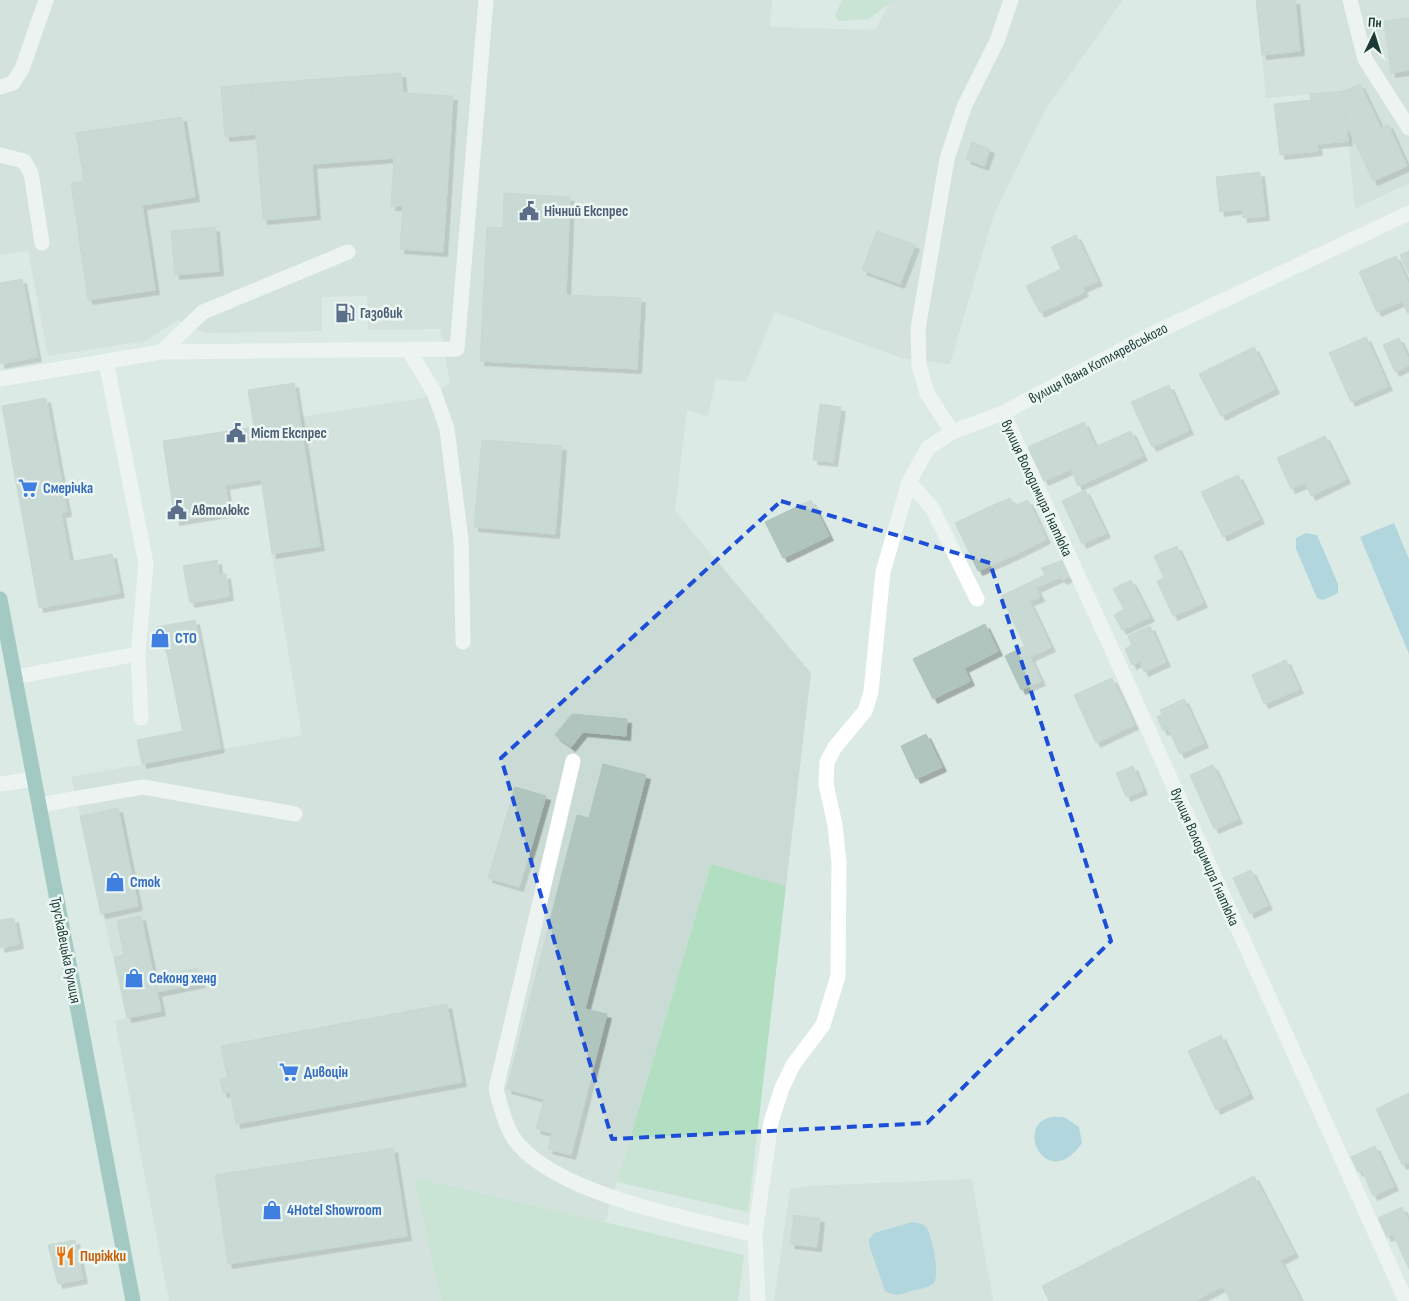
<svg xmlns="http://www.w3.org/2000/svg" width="1409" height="1301" font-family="'Sofia Sans Condensed',sans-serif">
<defs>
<filter id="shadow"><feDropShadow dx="4.5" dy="4.5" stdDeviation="0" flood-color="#0004"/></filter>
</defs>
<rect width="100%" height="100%" fill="#dceae5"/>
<path fill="#cadad4" d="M 0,0 L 772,0 L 770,27 L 875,30 L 891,0 L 1123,0 L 1047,107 L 994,214 L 950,364 L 904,359 L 775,312 L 746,382 L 716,379 L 708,416 L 687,410 L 675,511 L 811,673 L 786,886 L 711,864 L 605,1222 L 415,1177 L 441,1301 L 169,1301 L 115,1021 L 127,1018 L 71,777 L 302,735 L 272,554 L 320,546 L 299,417 L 423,398 L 450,384 L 440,329 L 368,330 L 367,296 L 322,297 L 322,331 L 205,333 L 178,320 L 145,341 L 48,356 L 28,251 L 0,255 Z
M 1256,0 L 1409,0 L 1409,183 L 1355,209 L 1343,91 L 1266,98 Z
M 972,1179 L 993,1301 L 774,1301 L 790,1189 L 807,1186 Z"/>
<path fill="#b2dec2" d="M 842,0 L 894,0 L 869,19 L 839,21 L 835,16 Z
M 711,864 L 786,886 L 748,1212 L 617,1182 Z
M 414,1177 L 744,1255 L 738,1301 L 441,1301 Z"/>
<path fill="#7dbfd6" d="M 1394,523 L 1409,559 L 1409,654 L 1360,537 Z
M 1306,533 L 1317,535 L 1338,584 L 1338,593 L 1323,600 L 1317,598 L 1296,549 L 1296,538 Z
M 1064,1117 L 1079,1127 L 1082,1143 C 1048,1192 1015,1129 1048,1118 C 1052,1116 1059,1117 1064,1117 Z
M 912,1222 C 917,1223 922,1223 926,1227 C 932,1234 941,1277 933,1284 C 929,1288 918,1289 911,1291 C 901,1295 895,1297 885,1291 L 870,1248 L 869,1240 L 874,1233 Z"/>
<path fill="#b1c5bf" stroke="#aec4bd" filter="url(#shadow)" d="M 1256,0 L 1295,0 L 1300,51 L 1262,55 Z
M 1409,18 L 1409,70 L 1391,73 L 1384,21 Z
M 401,73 L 403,93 L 453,96 L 443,252 L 400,249 L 403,206 L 391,206 L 394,158 L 312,164 L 316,215 L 263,220 L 252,84 Z
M 252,84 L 256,134 L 225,137 L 221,87 Z
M 1360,84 L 1381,128 L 1388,124 L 1407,166 L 1373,181 L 1346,123 L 1343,91 Z
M 1343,91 L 1348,141 L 1317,144 L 1318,151 L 1280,155 L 1274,104 L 1311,100 L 1310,94 Z
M 182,117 L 195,197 L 142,205 L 155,290 L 88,300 L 71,183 L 84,181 L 76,133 Z
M 972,142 L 990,149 L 984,166 L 966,159 Z
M 1260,172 L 1265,216 L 1243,218 L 1242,209 L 1220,212 L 1216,177 Z
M 504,193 L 570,197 L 566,295 L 641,298 L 637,369 L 480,361 L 487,227 L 503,228 Z
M 215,227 L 219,271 L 175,275 L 171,231 Z
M 877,231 L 915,245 L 900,284 L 862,270 Z
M 1076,235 L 1098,281 L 1082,288 L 1084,292 L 1040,313 L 1026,286 L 1061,269 L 1051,247 Z
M 1409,251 L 1409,274 L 1400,255 Z
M 1396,256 L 1409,285 L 1408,314 L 1402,301 L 1377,312 L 1359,272 Z
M 22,279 L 37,357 L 0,364 L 0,283 Z
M 1366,337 L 1388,386 L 1351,402 L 1329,353 Z
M 1399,338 L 1409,360 L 1409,365 L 1395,372 L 1383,345 Z
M 1254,347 L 1275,389 L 1221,416 L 1199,374 Z
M 294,383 L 320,546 L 272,554 L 261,479 L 225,485 L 229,512 L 175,521 L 163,441 L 254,427 L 248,390 Z
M 1169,385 L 1189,430 L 1152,447 L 1131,402 Z
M 46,398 L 67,512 L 23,520 L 2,406 Z
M 820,404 L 841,407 L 833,462 L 813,460 Z
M 1084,422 L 1107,473 L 1078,486 L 1071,469 L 1044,481 L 1028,447 Z
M 1131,431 L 1143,456 L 1107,473 L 1095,447 Z
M 1325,436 L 1346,479 L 1311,496 L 1305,483 L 1291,489 L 1277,458 Z
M 482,440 L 562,446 L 555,534 L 474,527 Z
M 1238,475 L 1260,519 L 1223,537 L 1201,492 Z
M 1085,490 L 1106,533 L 1082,544 L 1062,501 Z
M 1010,498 L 1014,506 L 1028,500 L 1046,539 L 1014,555 L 991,506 Z
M 811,500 L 829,536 L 783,558 L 765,522 Z
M 991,506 L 1014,555 L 978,571 L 955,523 Z
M 61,514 L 70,562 L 32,569 L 23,520 Z
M 1177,546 L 1203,603 L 1173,616 L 1157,581 L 1164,578 L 1154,556 Z
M 112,554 L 120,593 L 39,608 L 32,569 Z
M 217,560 L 219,576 L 226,574 L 229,596 L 190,603 L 183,566 Z
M 1064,560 L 1071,576 L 1062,580 L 1060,577 L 1036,588 L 1040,597 L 1030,601 L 1022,586 L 1045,575 L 1041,568 Z
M 1131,580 L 1150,617 L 1122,630 L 1114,615 L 1124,609 L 1113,589 Z
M 1022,586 L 1051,647 L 1030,657 L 1001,596 Z
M 195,620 L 212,706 L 179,713 L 166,648 L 162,649 L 157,627 Z
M 985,624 L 998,651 L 964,668 L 970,681 L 933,699 L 913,659 Z
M 1150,626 L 1166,662 L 1144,672 L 1140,661 L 1132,665 L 1125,649 L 1132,645 L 1128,636 Z
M 1025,646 L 1041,681 L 1021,690 L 1005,656 Z
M 1286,660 L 1299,689 L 1264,704 L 1252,675 Z
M 1112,678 L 1134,725 L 1096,743 L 1074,695 Z
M 1184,699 L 1204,743 L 1180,754 L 1168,729 L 1163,731 L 1157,717 L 1162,714 L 1160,710 Z
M 212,706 L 220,748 L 187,755 L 179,713 Z
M 572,714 L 627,719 L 626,736 L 583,732 L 571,747 L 555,735 Z
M 183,731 L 187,755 L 142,764 L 137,740 Z
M 926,734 L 942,767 L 916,779 L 901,746 Z
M 603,764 L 646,775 L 585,1009 L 607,1014 L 571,1155 L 548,1149 L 552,1133 L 536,1129 L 544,1099 L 507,1089 L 577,815 L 589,818 Z
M 1213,765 L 1238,819 L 1214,829 L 1190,775 Z
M 1133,766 L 1143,790 L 1126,797 L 1116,773 Z
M 515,787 L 546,796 L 533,841 L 502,831 Z
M 118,808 L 138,906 L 101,914 L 80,816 Z
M 502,831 L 533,841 L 519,887 L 488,878 Z
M 1251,870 L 1268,905 L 1250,914 L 1233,878 Z
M 141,916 L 148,950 L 124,955 L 117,921 Z
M 14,918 L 19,944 L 0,948 L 0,920 Z
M 148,950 L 161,1011 L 127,1018 L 114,957 Z
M 198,968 L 201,983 L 157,992 L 154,978 Z
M 447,1004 L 462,1082 L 236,1124 L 230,1092 L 223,1093 L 220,1079 L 227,1077 L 221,1046 Z
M 1221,1035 L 1249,1094 L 1216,1110 L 1188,1051 Z
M 1409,1093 L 1409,1162 L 1402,1165 L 1376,1109 Z
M 1375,1146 L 1394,1186 L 1373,1196 L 1362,1170 L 1358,1172 L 1351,1157 Z
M 393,1148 L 407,1236 L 228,1264 L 215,1175 Z
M 1254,1176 L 1294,1253 L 1280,1260 L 1301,1301 L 1230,1301 L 1223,1286 L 1194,1301 L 1049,1301 L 1042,1286 Z
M 1402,1207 L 1409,1222 L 1409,1269 L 1393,1234 L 1387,1237 L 1378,1218 Z
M 794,1215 L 820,1218 L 817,1247 L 790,1244 Z
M 75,1240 L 83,1279 L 58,1284 L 48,1245 Z"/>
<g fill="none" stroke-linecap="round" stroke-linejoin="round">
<path stroke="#fff" stroke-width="15" d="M 1350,0 L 1365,59 L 1409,128
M 0,87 L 13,83 L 22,69 L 46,0
M 0,155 L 24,161 L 31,173 L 42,243
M 409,351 L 434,392 L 447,429 L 461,540 L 463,642
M 161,352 L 203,312 L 348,252
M 0,379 L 161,352 L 457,349 L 486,0
M 1003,413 L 1120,667 L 1406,1301
M 952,432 L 927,393 L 919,365 L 918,329 L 947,159 L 964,107 L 997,41 L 1011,0
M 909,482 L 932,508 L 977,599
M 138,654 L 141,718
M 15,677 L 138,654 L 146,564 L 106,361
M 573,761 L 496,1089 C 501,1107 506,1131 519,1145 C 564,1196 689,1218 755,1235
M 0,784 L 34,779
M 39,805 L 143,787 L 295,814
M 758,1301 L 755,1235 L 771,1122 L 782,1088 L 793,1065 L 823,1025 L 838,976 L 839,862 L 835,825 L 826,784 L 827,762 L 835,747 L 865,711 L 871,692 L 883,572 L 909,482 L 928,448 L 952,432 L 1003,413 L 1152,334 L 1409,213"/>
<path stroke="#5ca499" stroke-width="15" d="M 0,599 L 133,1301"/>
</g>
<path d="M0 0H1409V1301H0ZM 781,501 L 990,563 L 1111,941 L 927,1123 L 612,1139 L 501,758 Z" fill="#dceae5" fill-opacity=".55" fill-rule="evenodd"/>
<path fill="none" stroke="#1d4ed8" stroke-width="4" stroke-dasharray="10 6" stroke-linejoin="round" d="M 781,501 L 990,563 L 1111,941 L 927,1123 L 612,1139 L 501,758 Z"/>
<defs>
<symbol id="civic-bare" viewBox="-9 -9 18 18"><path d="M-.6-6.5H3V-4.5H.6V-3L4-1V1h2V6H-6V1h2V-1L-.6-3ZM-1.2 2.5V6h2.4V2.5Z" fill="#5c6f8a" stroke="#ecf7f3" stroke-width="2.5" paint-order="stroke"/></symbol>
<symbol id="fuel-bare" viewBox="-9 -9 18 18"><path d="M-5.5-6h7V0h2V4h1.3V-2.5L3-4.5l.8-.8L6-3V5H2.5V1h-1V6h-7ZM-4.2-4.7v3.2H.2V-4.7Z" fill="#5c6f8a" stroke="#ecf7f3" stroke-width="2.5" paint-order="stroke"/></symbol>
<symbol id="supermarket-bare" viewBox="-9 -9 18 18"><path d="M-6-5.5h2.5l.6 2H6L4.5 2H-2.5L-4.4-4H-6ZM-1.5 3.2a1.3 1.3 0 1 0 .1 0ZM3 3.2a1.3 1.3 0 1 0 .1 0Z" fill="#3f7fe0" stroke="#ecf7f3" stroke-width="2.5" paint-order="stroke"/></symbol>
<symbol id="shop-bare" viewBox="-9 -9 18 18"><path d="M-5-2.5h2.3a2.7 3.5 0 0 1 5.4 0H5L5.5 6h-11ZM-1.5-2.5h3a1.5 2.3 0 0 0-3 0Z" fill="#3f7fe0" stroke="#ecf7f3" stroke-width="2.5" paint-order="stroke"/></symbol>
<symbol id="restaurant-bare" viewBox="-9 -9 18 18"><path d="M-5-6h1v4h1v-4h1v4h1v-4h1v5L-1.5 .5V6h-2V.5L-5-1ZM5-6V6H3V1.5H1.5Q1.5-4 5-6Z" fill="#e8710a" stroke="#ecf7f3" stroke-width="2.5" paint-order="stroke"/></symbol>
</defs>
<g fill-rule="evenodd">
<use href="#civic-bare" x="515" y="197" width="28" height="28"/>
<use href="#fuel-bare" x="331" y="299" width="28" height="28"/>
<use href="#civic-bare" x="222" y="419" width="28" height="28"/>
<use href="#supermarket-bare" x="14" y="474" width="28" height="28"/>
<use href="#civic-bare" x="163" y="496" width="28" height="28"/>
<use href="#shop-bare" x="146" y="624" width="28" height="28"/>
<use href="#shop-bare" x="101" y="868" width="28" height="28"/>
<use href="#shop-bare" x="120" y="964" width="28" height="28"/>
<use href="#supermarket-bare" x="275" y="1058" width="28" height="28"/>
<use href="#shop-bare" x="258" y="1196" width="28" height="28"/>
<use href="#restaurant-bare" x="51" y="1242" width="28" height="28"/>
</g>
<g text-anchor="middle" stroke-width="5" stroke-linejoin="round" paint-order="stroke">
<g font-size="15" font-weight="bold" fill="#4e5e75" stroke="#ecf7f3" text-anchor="start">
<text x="544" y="216">Нічний Експрес</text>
<text x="360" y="318">Газовик</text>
<text x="251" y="438">Міст Експрес</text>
<text x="192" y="515">Автолюкс</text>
</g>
<g font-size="15" fill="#1d3a35" stroke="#ecf7f3">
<text transform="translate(1098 363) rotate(-28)" y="5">вулиця Івана Котляревського</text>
<text transform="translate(1037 488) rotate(65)" y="5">вулиця Володимира Гнатюка</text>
<text transform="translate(1205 857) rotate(66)" y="5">вулиця Володимира Гнатюка</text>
<text transform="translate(66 950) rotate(79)" y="5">Трускавецька вулиця</text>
</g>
<g font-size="15" font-weight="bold" fill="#366cbe" stroke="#ecf7f3" text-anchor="start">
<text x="43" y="493">Смерічка</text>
<text x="175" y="643">СТО</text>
<text x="130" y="887">Сток</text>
<text x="149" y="983">Секонд хенд</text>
<text x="304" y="1077">Дивоцін</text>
<text x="287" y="1215">4Hotel Showroom</text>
</g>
<g font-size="15" font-weight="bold" fill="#c56008" stroke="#ecf7f3" text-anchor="start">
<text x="80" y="1261">Пиріжки</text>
</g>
</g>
<g transform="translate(1374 35) rotate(4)" stroke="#ecf7f3" stroke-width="4" paint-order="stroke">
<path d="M0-4L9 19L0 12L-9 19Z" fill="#1d3a35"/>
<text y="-8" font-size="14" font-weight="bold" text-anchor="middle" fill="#1d3a35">Пн</text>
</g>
</svg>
